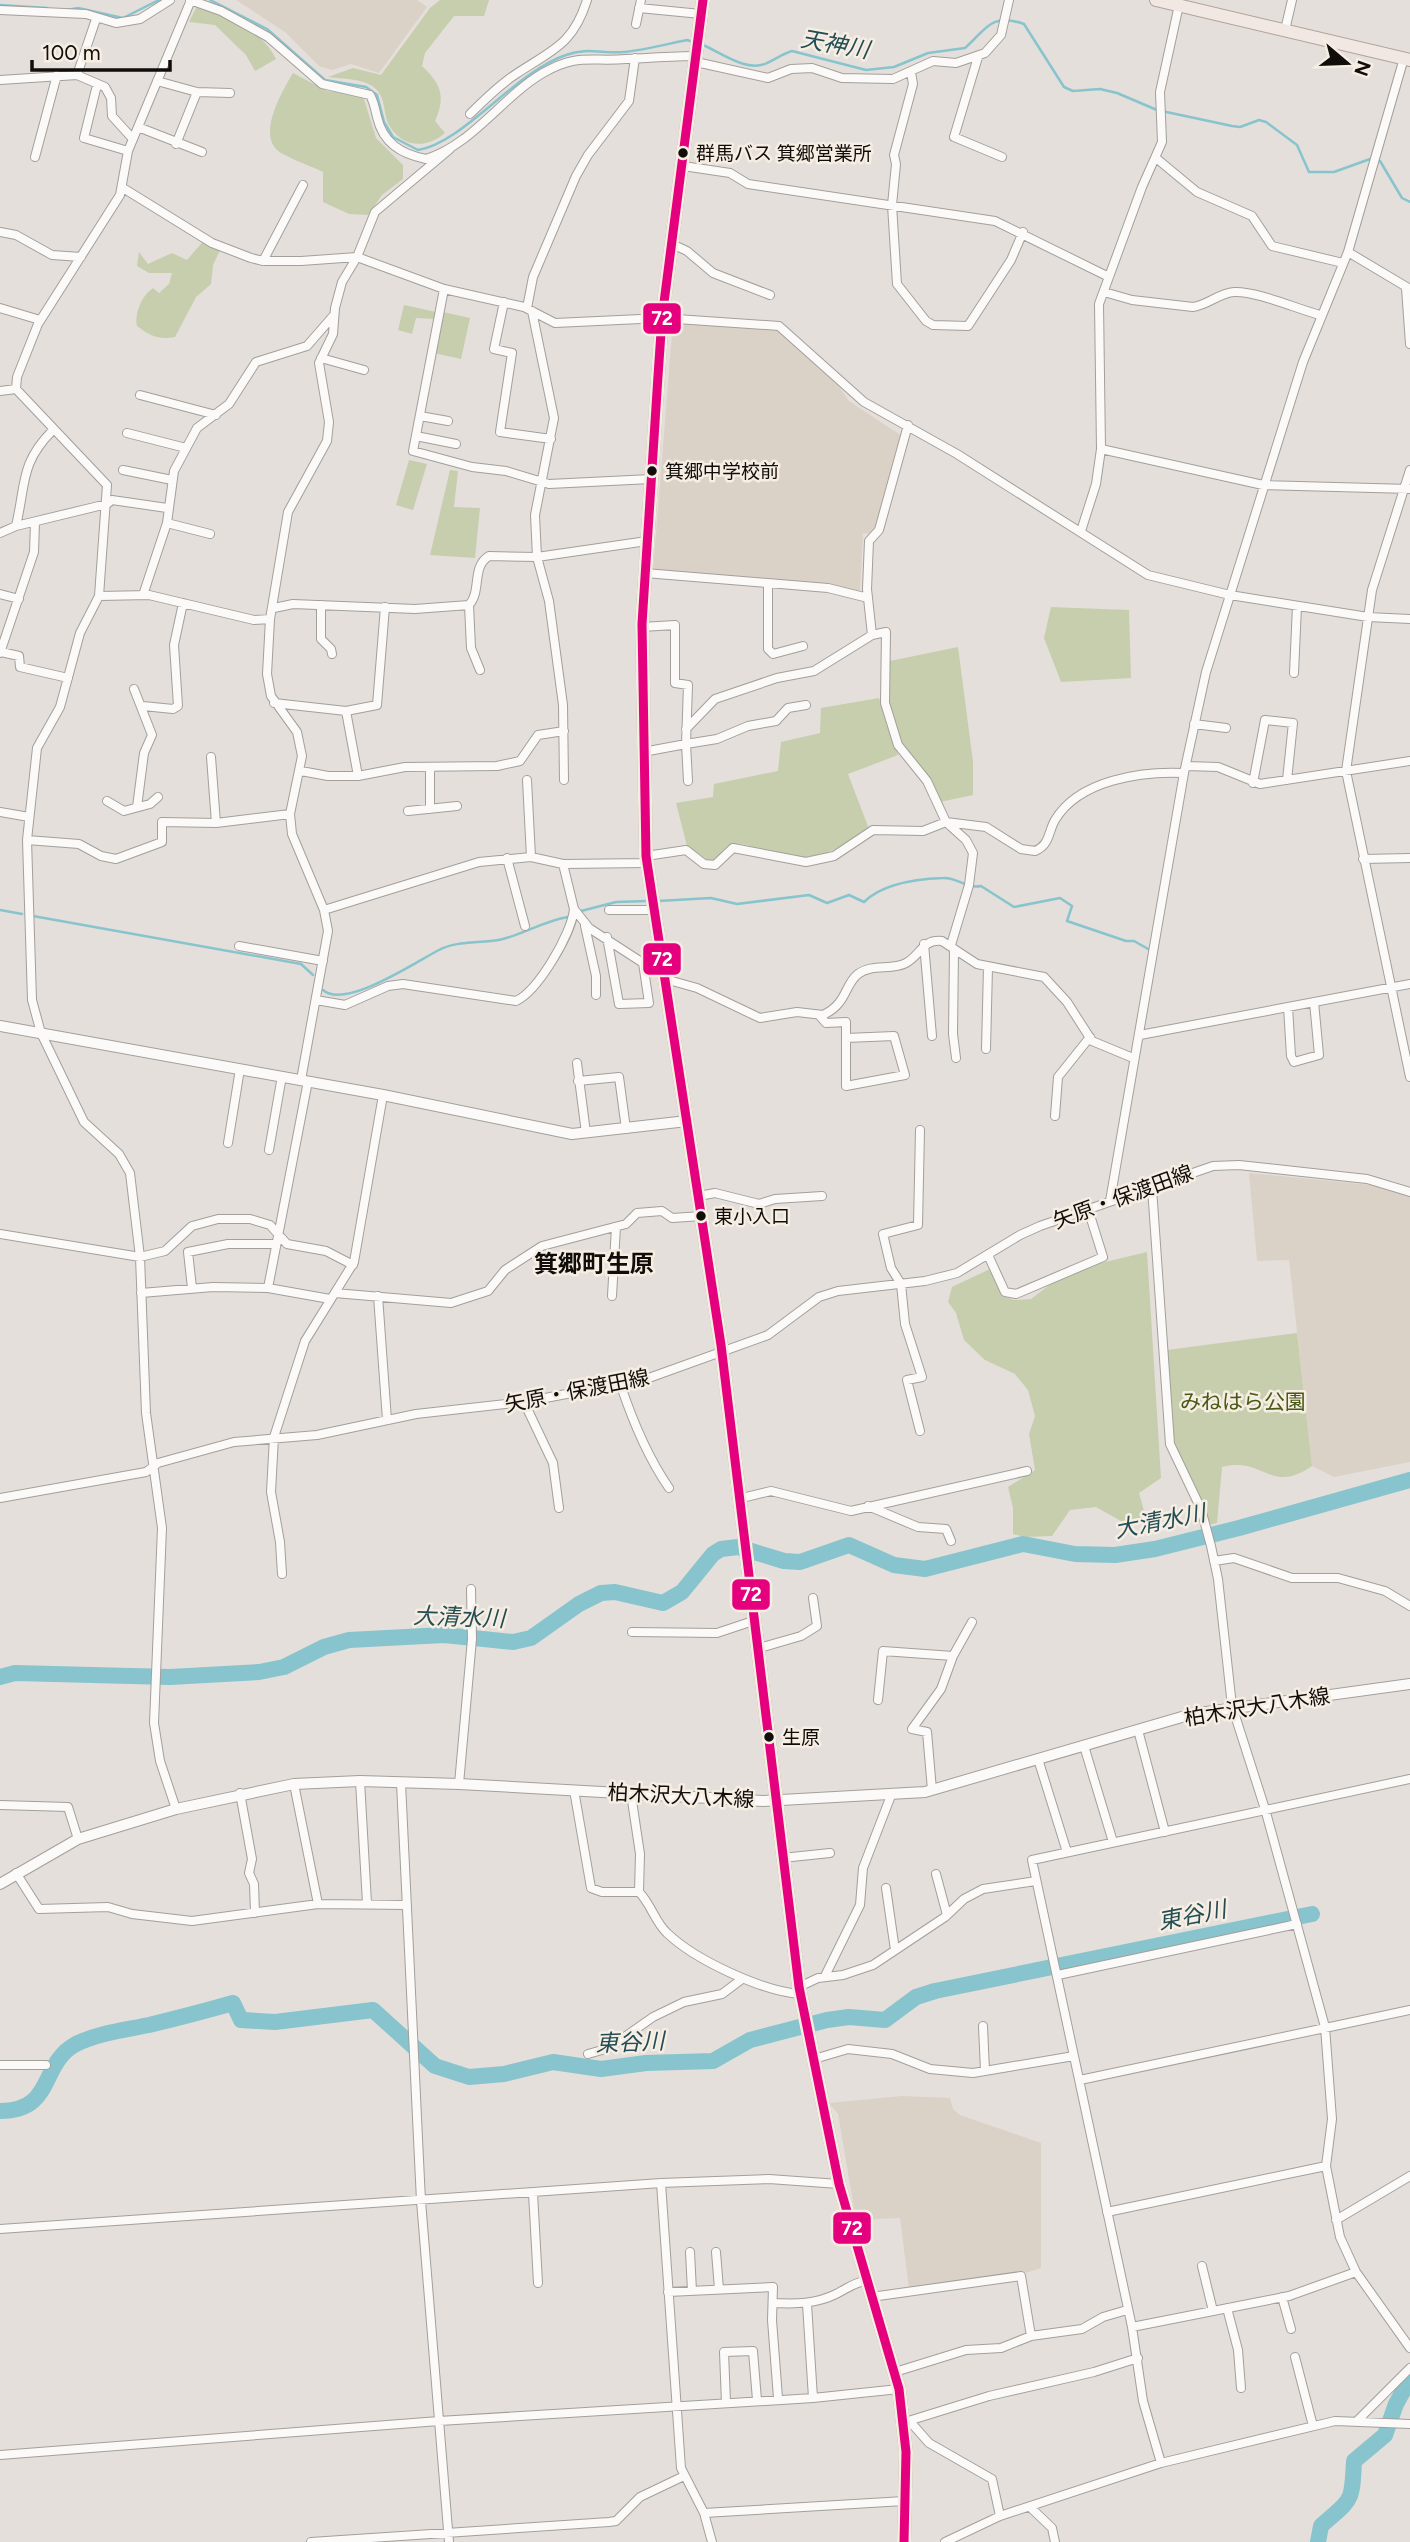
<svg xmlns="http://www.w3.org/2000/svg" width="1410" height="2542" font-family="Figtree,'Noto Sans JP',sans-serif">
<rect width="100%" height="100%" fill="#e4dfda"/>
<path fill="#dbd2c7" d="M 236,0 L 417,0 L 427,7 L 379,73 L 351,64 L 332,70 L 319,66 L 285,32 Z
M 673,321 L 778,331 L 838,385 L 849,401 L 902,436 L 874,530 L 869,534 L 863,533 L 860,591 L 653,570 Z
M 1249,1173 L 1371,1185 L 1410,1196 L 1410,1462 L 1334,1477 L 1312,1466 L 1289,1260 L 1257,1261 Z
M 902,2096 L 950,2098 L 953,2109 L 960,2115 L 1041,2143 L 1041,2268 L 1022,2274 L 909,2289 L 900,2218 L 856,2220 L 838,2114 L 829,2103 Z"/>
<path fill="#c6cead" d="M 440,0 L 489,0 L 484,16 L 454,16 L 425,53 L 422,66 C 441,84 446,96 435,121 L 445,133 C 427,149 402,148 389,125 C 383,113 386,99 376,89 C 365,78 342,79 328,77 L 353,68 L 381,75 L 430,8 Z
M 197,6 C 227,16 262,30 276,59 L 255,71 L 246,55 L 215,25 L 189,22 Z
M 293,73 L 327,91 L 354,94 L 364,99 L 376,138 L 403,165 L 403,179 L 382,195 L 368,215 L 349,214 L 323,202 L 323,172 C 311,166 285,157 277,150 C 258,132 283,90 293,73 Z
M 207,237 L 222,246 L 213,265 L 211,284 L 196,297 L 175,337 C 159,340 150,336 137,326 C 134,314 142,295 153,288 L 159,293 L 169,284 L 172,273 L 149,273 L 137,266 L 139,252 L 148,264 L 172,253 L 187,260 Z
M 404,305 L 436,312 L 435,319 L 416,318 L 412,334 L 398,330 Z
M 443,312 L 470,318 L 461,359 L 434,353 Z
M 409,460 L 427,464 L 413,510 L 396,505 Z
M 450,470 L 458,471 L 454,507 L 480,508 L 475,558 L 430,555 Z
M 1051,607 L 1129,610 L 1131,678 L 1061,682 L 1044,638 Z
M 958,647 L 973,762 L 973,795 L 940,802 L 902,744 L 889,707 L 890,661 Z
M 879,698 L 898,755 L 848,774 L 869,829 C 829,855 811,865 762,850 C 752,847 742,841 731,845 C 721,848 720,859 711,862 L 687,846 L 676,803 L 713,797 L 714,784 L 778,771 L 781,742 L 820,733 L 821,708 Z
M 1147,1252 L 1161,1478 L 1139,1493 L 1146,1518 L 1128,1525 L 1096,1507 L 1070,1510 L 1052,1536 L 1025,1537 L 1013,1534 L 1013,1508 L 1008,1487 L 1035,1470 L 1029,1434 L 1035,1416 L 1028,1390 L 1015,1374 L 985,1360 L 964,1340 L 956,1313 L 948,1302 L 952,1287 L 990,1269 L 1002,1296 L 1014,1300 L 1031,1299 L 1052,1283 L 1101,1263 Z
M 1297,1333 L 1312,1466 C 1270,1495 1264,1456 1222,1467 L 1217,1523 L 1208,1525 L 1202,1504 L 1172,1437 L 1167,1350 Z"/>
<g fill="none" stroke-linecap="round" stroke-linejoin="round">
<path stroke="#87c4cd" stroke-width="2.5" d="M 210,0 L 267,29 L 325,80 L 366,87 L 377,95 L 384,122 L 393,137 L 418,150 C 463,143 515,72 566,55 C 586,47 604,54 624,52 C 645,50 667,44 687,40 L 693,42
M 0,5 L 47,8
M 67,10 L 78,8 L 123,18 L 159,0
M 703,45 C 720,52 747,73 767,63 C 776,59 782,54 792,51 L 866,70 L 894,67 L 928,53 L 965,48 C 986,30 990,12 1024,24 L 1064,87 L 1073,91 L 1100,89 L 1117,93 L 1157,110 L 1232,126 L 1240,127 L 1259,120 L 1266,122 L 1297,145 L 1309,172 L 1334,172 L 1370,159 L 1380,161 L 1402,198 L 1410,202
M 658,901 L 711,898 L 737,904 L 809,895 L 827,903 L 849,895 L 864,902 C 883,883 916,879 943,878 C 957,877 966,889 981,886 L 1014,907 L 1060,898 L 1072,906 L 1067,921 L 1126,941 L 1134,941 L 1150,950
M 0,910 L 22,914
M 581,911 L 616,902 L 648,901
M 33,916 L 301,964 L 313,975
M 323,990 C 345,1010 417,961 439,950 C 457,940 483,944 503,939 C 526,933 544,921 568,917"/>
<path stroke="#87c4cd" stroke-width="16" d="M 0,1677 L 15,1673 L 170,1677 L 259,1672 L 284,1667 L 324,1647 L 349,1640 L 444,1635 L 513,1642 L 531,1638 L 579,1604 L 601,1593 L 615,1592 L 663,1603 L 682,1592 L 713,1554 L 721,1549 L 738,1547 L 784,1561 L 800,1562 L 849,1545 L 894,1565 L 925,1569 L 1023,1544 L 1075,1554 L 1115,1555 L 1155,1549 L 1239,1528 L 1410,1480
M 0,2111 C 55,2111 39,2064 76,2044 C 98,2033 125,2030 149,2025 C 178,2018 205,2011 233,2003 L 241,2020 L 275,2022 L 373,2010 L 435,2066 L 469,2077 L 504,2074 L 553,2062 L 601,2069 L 646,2063 L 713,2061 L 750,2040 L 827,2020 L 849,2017 L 885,2020 L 916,1997 L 935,1991 L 1312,1914
M 1318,2542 L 1321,2526 C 1352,2498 1352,2504 1354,2461 L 1385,2435 L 1396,2404 L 1410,2379"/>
<defs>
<path id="street" d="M 190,0 L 221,11 L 268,37 L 322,84 L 370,95 C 374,102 375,109 377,117 C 383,143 401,154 426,159 C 472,145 502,97 543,73 C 578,53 590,62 626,59 C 650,58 673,56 697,56
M 639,8 L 701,14
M 0,10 L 86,14 L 116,23 L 140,19 L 170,0
M 636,24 L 641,0
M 1285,30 L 1292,0
M 978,57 L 954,137 L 1002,157
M 696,62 L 768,78 L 791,69 L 812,68 L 842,78 L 893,79 L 933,61 L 956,63 L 985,53 L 1001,35 L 1009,0
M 911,72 L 913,84 L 894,155 L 896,164 L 892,205 L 897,284 L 926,321 L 933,325 L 968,326 L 1011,260 L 1023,232
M 77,75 L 96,19
M 0,80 L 77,75 L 105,87 L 111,98 L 112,116 L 132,138
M 157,81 L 197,92 L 230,93
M 97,85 L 84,138 L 128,151
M 470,114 C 484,100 499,85 516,74 C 552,50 573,45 587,0
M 138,127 L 202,152
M 176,144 L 197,92
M 35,157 L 57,75
M 1156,158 L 1197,192 L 1252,216 L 1272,246 L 1343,263
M 683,166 L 730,173 L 748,184 L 995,221 L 1109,277
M 123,188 L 212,243 L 251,258 L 263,261 L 301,261 L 357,257 L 444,289 L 524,307 L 555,323 L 662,318 L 779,326 L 864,402 L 957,454 L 1148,575 L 1230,595 L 1368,617 L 1410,619
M 0,232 L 16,235 L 52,255 L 81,257
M 672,244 L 687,251 L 713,273 L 770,295
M 1348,252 L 1410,289
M 263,261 L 303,185
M 1406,288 L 1410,344
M 444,289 L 413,451 L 472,467 L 506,471 L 549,484 L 651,479
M 1104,292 L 1132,300 L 1193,307 C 1208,305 1219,293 1234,292 C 1257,291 1297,309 1320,315
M 504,302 L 494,349 L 512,353 L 500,432 L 551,439
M 0,308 L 40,320
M 527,308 L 533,277 L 576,176 L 588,155 L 629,101 L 635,58
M 532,311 L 554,418 L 535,515 L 537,557 L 549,601 L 563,705 L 564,780
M 321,358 L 364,370
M 0,391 L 16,389
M 140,395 L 216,415
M 420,416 L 448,421
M 127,433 L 186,448
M 416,436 L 456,444
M 1101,449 L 1263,485 L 1410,489
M 123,470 L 172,480
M 1410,470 L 1372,590 L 1346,771 L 1410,1077
M 167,523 L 210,534
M 16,526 L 107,504 L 112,500 L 167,508
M 1081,531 L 1096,484 L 1101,449 L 1099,304 L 1142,187 L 1162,142 L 1160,92 L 1179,5
M 0,533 L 16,526 C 26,483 20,463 53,430
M 645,573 L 828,588 L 868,598
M 768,583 L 768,649 L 773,654 L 803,646
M 0,594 L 19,599
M 143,595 L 167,523 L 174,471 L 197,428 L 229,404 L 256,362 L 307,346 L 334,315
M 99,596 L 149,595 L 254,620 L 270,619
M 321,605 L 321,639 L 331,649 L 332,654
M 469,605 L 471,648 L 480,670
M 274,608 L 293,604 L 415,609 L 469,605 C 482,591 471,567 489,556 L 537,557 L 647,541
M 642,627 L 675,625 L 675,683 L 688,685 L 686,744 L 643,752
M 872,635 L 867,589 L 869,541 L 879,530 L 908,425
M 1,652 L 19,656 L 20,667 L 68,678
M 0,653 L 34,552 L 35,522
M 1294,673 L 1297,606
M 134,689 L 152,735 L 144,753 L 137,807
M 274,703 L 346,711 L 358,776
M 143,706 L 173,709 L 178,706 L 174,645 L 183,603
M 346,711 L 377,705 L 385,607
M 1194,724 L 1226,728
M 686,729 L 715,699 L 777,678 L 814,671 L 872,635 L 886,632 L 885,703 L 898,745 L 927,781 L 946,822 L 966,840 L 973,853 L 969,885 L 951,945
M 211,757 L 216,823
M 1186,766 L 1218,767 L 1260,784 L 1410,761
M 430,767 L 430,809
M 301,771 L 328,776 L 358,776 L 405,767 L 497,766 L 520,761 L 538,735 L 564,731
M 527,780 L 531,857
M 688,781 L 686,744 L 717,739 L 748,726 L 776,721 L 788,708 L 806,705
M 1253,783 L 1265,720 L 1293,723 L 1287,780
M 107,801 L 124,811 L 150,804 L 158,797
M 408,811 L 457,806
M 0,812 L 29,817
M 27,840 L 79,844 L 101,856 L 116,859 L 162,842 L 162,822 L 216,823 L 290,814
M 646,856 L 686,850 L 704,864 L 715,865 L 733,848 L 806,862 L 834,856 L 873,830 L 923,831 L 946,822 L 986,827 L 1021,849 L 1035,851 C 1050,845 1048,832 1055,820 C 1079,780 1141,771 1184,773
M 507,858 L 525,926
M 1363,859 L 1410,858
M 563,864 L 574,909 L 589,928 L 643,963 L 663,966
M 324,910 L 479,862 L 531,857 L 563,864 L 647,863
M 609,910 L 654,910
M 585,926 L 596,976 L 596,995
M 607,937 L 619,1004 L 649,1003 L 643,963
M 924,944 L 932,1036
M 239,946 L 323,961
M 954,949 L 953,1034 L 956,1058
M 665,979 L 697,988 L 760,1018 L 797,1012 L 823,1015 C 848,1003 844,985 858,974 C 873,963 891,971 906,963 C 921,955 922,939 942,941 L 977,964 L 1044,977 L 1067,1002 L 1092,1041 L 1133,1058
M 316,1000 L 345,1005 L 388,986 L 403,984 L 516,1001 C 538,991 572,933 574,909
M 1288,1007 L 1291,1056 L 1294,1062 L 1319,1055 L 1314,1002
M 819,1015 L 826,1023 L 846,1022 L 846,1086 L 905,1075 L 894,1036 L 846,1038
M 1140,1035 L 1410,984
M 986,1049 L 988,967
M 577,1063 L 586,1133
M 301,1080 L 328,931 L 324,910 L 292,834 L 290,814 L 302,756 L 297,732 L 271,696 L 267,674 L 270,619 L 288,512 L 327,441 L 329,422 L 319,363 L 333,334 L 335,308 L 342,282 L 357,257 L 375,212 L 450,149
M 578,1081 L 619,1077 L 626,1129
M 1055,1116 L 1058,1077 L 1090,1037
M 920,1130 L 918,1225 L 883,1234 L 891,1268 L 901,1284 L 905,1324 L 922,1377 L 907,1380 L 920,1431
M 228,1143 L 240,1069
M 269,1150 L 282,1076
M 1152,1188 L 1170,1444 L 1201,1509 L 1211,1546 L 1218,1579 L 1232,1706 L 1265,1809 L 1325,2027 L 1332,2119 L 1326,2166 L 1340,2237 L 1356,2272 L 1410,2348
M 699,1196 L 715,1193 L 759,1204 L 775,1199 L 822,1196
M 1110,1201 L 1184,773 L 1206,672 L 1303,362 L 1348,252 L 1404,58
M 0,1234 L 140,1257 L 165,1251 L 192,1226 L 218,1219 L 250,1219 L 270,1225 L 287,1244 L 326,1251 L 353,1265
M 988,1255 L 1005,1292 L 1016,1294 L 1103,1257 L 1088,1209
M 192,1288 L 188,1252 L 228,1244 L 276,1244
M 268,1288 L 308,1081
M 141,1293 L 213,1287 L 268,1288 L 330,1299
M 335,1293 L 451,1303 L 488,1291 L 505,1270 L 542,1246 L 626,1224 L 637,1213 L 662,1211 L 672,1218 L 702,1216
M 378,1296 L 387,1420
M 612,1296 L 616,1227
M 621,1386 C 633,1422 647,1456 669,1488
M 524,1402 L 553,1463 L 559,1508
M 0,1498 L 146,1472 L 158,1463 L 234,1442 L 317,1435 L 416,1414 L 524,1402 L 646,1379 L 768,1335 L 819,1297 L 838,1291 L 925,1281 L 957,1273 L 1020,1235 L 1040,1226 L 1213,1166 L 1239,1165 L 1367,1179 L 1410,1192
M 738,1499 L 771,1491 L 851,1511 L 1027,1471
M 868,1506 L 918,1527 L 946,1529 L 951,1541
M 1214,1561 L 1234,1558 L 1292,1578 L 1338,1578 L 1385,1591 L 1410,1606
M 282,1574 L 280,1542 L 271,1492 L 274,1437 L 305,1341 L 354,1262 L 383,1095
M 632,1632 L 717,1633 L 753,1621
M 756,1649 L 801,1636 L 817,1626 L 813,1598
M 878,1700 L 883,1651 L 953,1656
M 1138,1730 L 1165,1832
M 1084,1746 L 1113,1842
M 1038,1759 L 1067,1852
M 360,1781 L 367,1903
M 401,1783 L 421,2201 L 449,2542
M 294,1784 L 318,1904
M 459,1784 L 472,1639 L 471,1589
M 574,1790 L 591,1888 L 602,1892 L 639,1892 C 651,1904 655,1922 667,1933 C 695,1960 762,1991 800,1994
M 932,1790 L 927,1732 L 912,1729 L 941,1689 L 953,1656 L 972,1622
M 240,1793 L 252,1859 L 249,1873 L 254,1884 L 255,1913
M 631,1794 L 640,1854 L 639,1892
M 0,1805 L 68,1807 L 78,1839
M 176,1809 L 160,1761 L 154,1723 L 162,1528 L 146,1413 L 140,1257 L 130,1173 L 119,1154 L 84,1122 L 41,1033 L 32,1000 L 27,840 L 37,748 L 60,707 L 80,633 L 99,596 L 107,485 L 16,389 L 17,377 L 38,324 L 120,195 L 128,151 L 191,0
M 782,1858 L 830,1853
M 16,1873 L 39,1909 L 108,1907 L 132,1914 L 192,1921 L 318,1904 L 407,1905
M 936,1874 L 947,1915
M 886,1888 L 895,1950
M 1058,1975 L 1297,1924
M 825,1976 L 860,1905 L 863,1868 L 892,1793
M 799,1987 L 818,1978 L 843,1975 L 873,1965 L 945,1917 L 964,1899 L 983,1889 L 1036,1881
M 983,2026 L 985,2071
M 588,2054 L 609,2048 L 653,2017 L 684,2002 L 722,1994 L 742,1979
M 814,2059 L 848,2049 L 892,2054 L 930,2069 L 973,2073 L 1074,2056
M 0,2065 L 46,2065
M 1080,2080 L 1410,2010
M 661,2183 L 681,2468 L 704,2513 L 712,2542
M 533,2193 L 538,2283
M 1107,2212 L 1326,2166
M 1336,2220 L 1410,2176
M 0,2229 L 661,2183 L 769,2179 L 839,2184
M 690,2252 L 692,2291
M 716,2252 L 719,2289
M 1202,2266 L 1213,2311
M 668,2292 L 773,2287 L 772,2320 L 778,2398
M 871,2297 L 1021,2276 L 1031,2336
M 1282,2297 L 1291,2329
M 774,2303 C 796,2304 816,2304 836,2294 C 848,2288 851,2284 867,2280
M 807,2304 L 813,2398
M 1227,2308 L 1238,2350 L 1241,2388
M 1132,2327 L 1289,2296 L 1356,2272
M 1295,2357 L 1313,2426
M 895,2372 L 966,2350 L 1001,2348 L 1031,2336 L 1082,2329 L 1103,2317 L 1127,2310
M 726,2403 L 724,2352 L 753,2351 L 757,2400
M 1358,2420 L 1410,2368
M 905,2422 L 989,2396 L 1094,2372 L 1138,2358
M 905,2422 L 914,2426 L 929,2443 L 992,2479 L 1000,2516
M 0,2455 L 439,2421 L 813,2398 L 899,2389
M 1161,2463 L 1143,2401 L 1132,2327 L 1032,1860 L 1410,1779
M 1030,2507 L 1052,2528 L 1055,2542
M 704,2513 L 904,2501
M 311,2542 L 609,2522 L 616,2521 L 640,2497 L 684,2476
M 945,2542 L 1000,2516 L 1161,2463 L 1335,2421 L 1410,2424"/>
<path id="secondary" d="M 0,1026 L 383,1095 L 572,1134 L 687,1121
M 0,1884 L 78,1839 L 176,1809 L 294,1784 L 360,1781 L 459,1784 L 763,1801 L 925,1792 L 1192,1714 L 1410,1684"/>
<path id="primary" d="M 703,0 L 662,318 L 658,376 L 642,624 L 646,856 L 721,1345 L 799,1987 L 839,2184 L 899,2389 L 906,2452 L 904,2542
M 1156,0 L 1410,60"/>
</defs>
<use href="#street" stroke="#a39f9b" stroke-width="10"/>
<use href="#secondary" stroke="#a39f9b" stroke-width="12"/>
<use href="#primary" stroke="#b2a19a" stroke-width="14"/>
<use href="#street" stroke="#fbfaf9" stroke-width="8"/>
<use href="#secondary" stroke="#fbfaf9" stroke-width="10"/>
<use href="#primary" stroke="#f1e8e3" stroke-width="12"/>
<defs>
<path id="bus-1" d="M 703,0 L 662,318 L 658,376 L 642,624 L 646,856 L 721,1345 L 799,1987 L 839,2184 L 899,2389 L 906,2452 L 904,2542"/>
</defs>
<use href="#bus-1" stroke="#f6ede3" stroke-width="14"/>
<use href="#bus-1" stroke="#e5007d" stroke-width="9"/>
</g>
<g fill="#100d0a" stroke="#f6ede3" stroke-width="2.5">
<circle cx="683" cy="153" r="6"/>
<circle cx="652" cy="471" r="6"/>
<circle cx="701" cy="1216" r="6"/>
<circle cx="769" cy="1737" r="6"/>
</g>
<g text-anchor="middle" stroke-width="5" stroke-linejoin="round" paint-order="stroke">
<g font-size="19" fill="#100d0a" stroke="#f6ede3" text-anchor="start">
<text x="696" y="160">群馬バス 箕郷営業所</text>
<text x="665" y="478">箕郷中学校前</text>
<text x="714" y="1223">東小入口</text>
<text x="782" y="1744">生原</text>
</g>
<g font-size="21" fill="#100d0a" stroke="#f6ede3">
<text transform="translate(1123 1197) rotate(-20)" y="7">矢原・保渡田線</text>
<text transform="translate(577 1391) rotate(-11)" y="7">矢原・保渡田線</text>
<text transform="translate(1257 1707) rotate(-9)" y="7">柏木沢大八木線</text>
<text transform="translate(681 1796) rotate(3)" y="7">柏木沢大八木線</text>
</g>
<g font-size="21" fill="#465915" stroke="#f6ede3">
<text x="1243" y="1409">みねはら公園</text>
</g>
<g font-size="23" font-style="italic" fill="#234d54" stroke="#f6ede3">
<text transform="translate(835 44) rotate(10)" y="8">天神川</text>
<text transform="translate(1160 1521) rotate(-11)" y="8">大清水川</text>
<text transform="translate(459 1617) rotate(2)" y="8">大清水川</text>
<text transform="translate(1192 1915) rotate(-11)" y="8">東谷川</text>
<text transform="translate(630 2042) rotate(-2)" y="8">東谷川</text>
</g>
<g font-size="24" font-weight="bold" fill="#100d0a" stroke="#f6ede3">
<text x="594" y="1272">箕郷町生原</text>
</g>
</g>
<g stroke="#f6ede3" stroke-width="2.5">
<rect x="642" y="302" width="40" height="33" rx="7" fill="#e5007d"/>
<rect x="642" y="942" width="40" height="34" rx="7" fill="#e5007d"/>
<rect x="731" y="1578" width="40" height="33" rx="7" fill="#e5007d"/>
<rect x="832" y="2211" width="40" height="34" rx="7" fill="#e5007d"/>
</g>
<g font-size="19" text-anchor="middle" font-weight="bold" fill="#fff">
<text x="662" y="325">72</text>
<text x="662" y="966">72</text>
<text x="751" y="1601">72</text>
<text x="852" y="2235">72</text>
</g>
<g transform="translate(1347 63) rotate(109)" stroke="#f6ede3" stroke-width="5" paint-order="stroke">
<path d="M0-5L12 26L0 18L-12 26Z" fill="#100d0a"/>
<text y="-10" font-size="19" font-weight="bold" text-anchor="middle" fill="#100d0a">N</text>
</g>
<path d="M32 60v10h138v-10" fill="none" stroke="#100d0a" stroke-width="3.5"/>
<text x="42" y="60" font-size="21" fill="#100d0a" stroke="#f6ede3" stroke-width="5" paint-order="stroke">100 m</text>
</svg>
